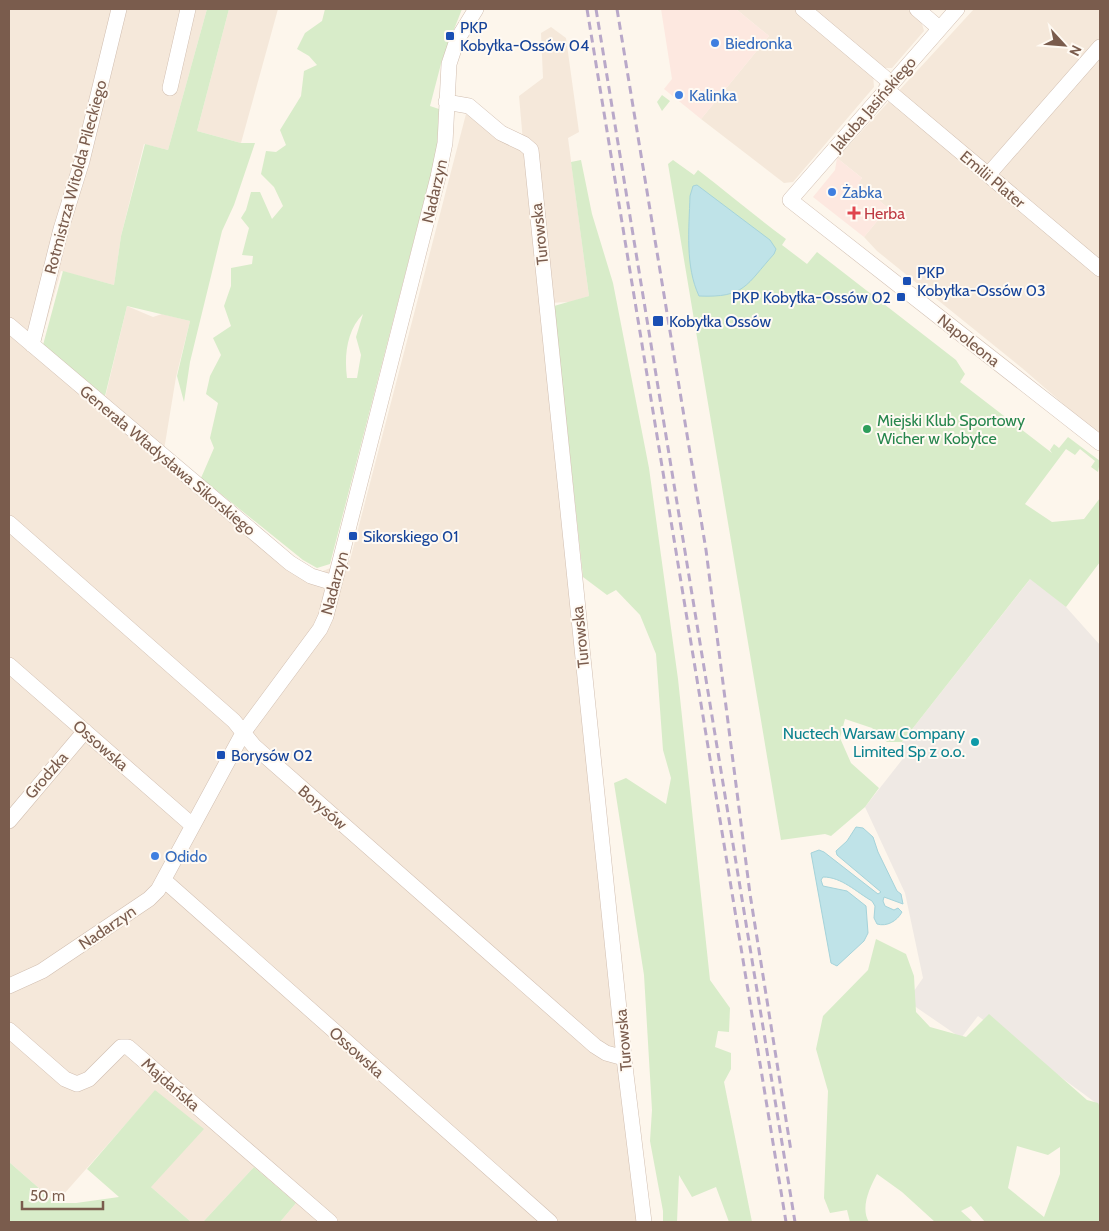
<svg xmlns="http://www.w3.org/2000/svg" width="1109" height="1231" font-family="Cabin,sans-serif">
<rect width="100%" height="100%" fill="#fdf6ec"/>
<path fill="#f5e8da" d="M 9,9 L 207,9 L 168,150 L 144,144 L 121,236 L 114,285 L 61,271 L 40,344 L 105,398 L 127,306 L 153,317 L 162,314 L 190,321 L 176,377 L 164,450 L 303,565 L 318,573 L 350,560 L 466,114 L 524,153 L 519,96 L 543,78 L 541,33 L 551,27 L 566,38 L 579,132 L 568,138 L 589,296 L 570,302 L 547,303 L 648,1222 L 280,1222 L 296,1203 L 254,1167 L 203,1222 L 191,1222 L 151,1187 L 156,1090 L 56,1203 L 9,1162 Z
M 229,9 L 278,9 L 241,143 L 197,131 Z
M 736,9 L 794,9 L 873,75 L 874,87 L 793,182 L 784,183 L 701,119 L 769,36 Z
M 814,9 L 907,9 L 921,20 L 924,31 L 892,68 L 883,68 Z
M 974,9 L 1100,9 L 1100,436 L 1022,368 L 877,251 L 864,237 L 888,208 L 858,183 L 862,178 L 837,158 Z"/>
<path fill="#fde8e0" d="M 661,9 L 736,9 L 769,36 L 701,119 L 664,89 L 672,79 Z
M 837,158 L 862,178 L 859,183 L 888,208 L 864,237 L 813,197 L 835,170 Z"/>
<path fill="#efe9e4" d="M 1031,578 L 1066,607 L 1100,645 L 1100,1106 L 978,1016 L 961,1038 L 907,1001 L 923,978 L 905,893 L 865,807 L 905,756 L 902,742 Z"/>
<path fill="#d8ecc9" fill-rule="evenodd" d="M 207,9 L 229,9 L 197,131 L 241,143 L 255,143 L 234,205 L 222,231 L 190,362 L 184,402 L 177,376 L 190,321 L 127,306 L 105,396 L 43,345 L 63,271 L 114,285 L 121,236 L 145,144 L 168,150 Z
M 325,9 L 462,9 L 442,60 L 430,106 L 439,109 L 437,151 L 330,564 L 317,568 L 303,560 L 201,478 L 214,448 L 210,438 L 218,403 L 206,394 L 210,376 L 221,355 L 213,338 L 231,326 L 224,306 L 231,286 L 231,268 L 252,264 L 253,256 L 242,255 L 249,228 L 241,218 L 246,210 L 251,192 L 260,192 L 272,219 L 283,206 L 274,187 L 261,174 L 266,151 L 276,152 L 286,145 L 280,130 L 301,96 L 304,71 L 317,65 L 309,56 L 297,49 L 305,33 L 322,21 ZM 363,314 L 356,337 L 361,355 L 357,378 L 347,378 C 344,355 347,330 363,314 Z
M 662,95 L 670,101 L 662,111 L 657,102 Z
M 581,160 L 592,214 L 613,283 L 649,468 L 678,679 L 710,980 L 730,1008 L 729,1032 L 718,1031 L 715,1047 L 731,1053 L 731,1069 L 724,1082 L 752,1222 L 729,1222 L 716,1187 L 692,1197 L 679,1175 L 677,1222 L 663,1222 L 663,1211 L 650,1141 L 652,1110 L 644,975 L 614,783 L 626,778 L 666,804 L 671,778 L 663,750 L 656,654 L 640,615 L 616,590 L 607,595 L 583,577 L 554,306 L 589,296 L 571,162 Z
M 673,160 L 694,175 L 698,170 C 728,193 756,217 786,239 L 782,245 L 807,264 L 817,252 L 956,360 L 965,374 L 960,382 L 1052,453 L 1050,450 L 1054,444 L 1059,448 L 1068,437 L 1100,461 L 1098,472 L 1091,467 L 1095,461 L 1080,449 L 1075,455 L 1066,449 L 1025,504 L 1052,522 L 1084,519 L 1100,498 L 1100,562 L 1066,607 L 1030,579 L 902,742 L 887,742 L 872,728 L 845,719 L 840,738 L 851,763 L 879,788 L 865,807 L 831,836 L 825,834 L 781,840 L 668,164 Z
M 876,939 L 906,954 L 914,976 L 916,1012 L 930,1027 L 966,1037 L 989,1014 L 1087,1100 L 1098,1103 L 1100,1107 L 1100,1222 L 985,1222 L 971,1206 L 961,1211 L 973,1222 L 935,1222 L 902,1192 L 877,1174 C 870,1187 860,1208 869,1222 L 850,1222 L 847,1210 L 830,1213 L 824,1198 L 828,1091 L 816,1049 L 823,1016 L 868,970 ZM 1017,1146 L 1048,1155 L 1060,1147 L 1060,1174 L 1044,1217 L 1008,1188 Z
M 155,1090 L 204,1129 L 151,1187 L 191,1222 L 9,1222 L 9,1162 L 56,1203 L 76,1203 L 119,1197 L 87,1169 Z
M 254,1167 L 296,1203 L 280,1222 L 203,1222 Z"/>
<path fill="#bfe3e8" stroke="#a5d3da" d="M 697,185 L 770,240 L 776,249 L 774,254 C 746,285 745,298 699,296 C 685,266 689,229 690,196 L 693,186 Z
M 856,827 L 863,828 L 873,837 L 878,852 L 897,891 L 901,894 L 903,904 L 884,897 L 883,901 L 885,906 L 894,910 L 898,908 L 902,912 C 897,921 887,927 877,924 L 874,918 L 875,906 L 872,901 C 856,892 842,877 823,877 L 821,880 L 823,886 L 847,891 L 866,906 L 868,933 L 864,941 L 837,966 L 831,963 L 811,853 L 819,850 L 824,852 L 878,894 L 881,892 L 837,855 L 836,851 L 847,841 Z"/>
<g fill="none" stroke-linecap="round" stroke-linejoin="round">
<defs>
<path id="minor" d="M 803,9 L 891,83
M 917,9 L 939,28
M 957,9 L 790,200 L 1100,443
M 170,88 L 188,9
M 886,89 L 1100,269
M 446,102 L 469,106 L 501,133 L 524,144 L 531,150 L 624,1058 L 644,1222
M 988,175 L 1100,47
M 9,325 L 290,563 L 311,576 L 334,583
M 32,345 L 61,229 L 82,161 L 119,9
M 9,523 L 234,721 L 254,746 L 595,1046 L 606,1053 L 624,1058
M 9,665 L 192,825
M 9,821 L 85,731
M 165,881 L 550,1222
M 9,986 L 42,971 L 149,899 L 158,890 L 243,733 L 320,629 L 326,616 L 438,177 L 445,143 L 449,64 L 457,40 L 476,9
M 9,1030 L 65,1079 L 77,1084 L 89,1079 L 121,1047 L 128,1047 L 330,1222"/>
</defs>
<use href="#minor" stroke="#d1beb0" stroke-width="16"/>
<use href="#minor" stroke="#fff" stroke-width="15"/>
<path stroke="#b9a8c9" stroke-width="3" stroke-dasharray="8 5" stroke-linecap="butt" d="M 587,9 L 786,1222
M 596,9 L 795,1222
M 617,9 L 706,550 L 750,894 L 791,1151"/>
</g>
<g fill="#1a4fb4" stroke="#fffaf3" stroke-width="2">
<rect x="445" y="31" width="10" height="10" rx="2.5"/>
<rect x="902" y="276" width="10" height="10" rx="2.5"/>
<rect x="896" y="292" width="10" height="10" rx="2.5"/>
<rect x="652" y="315" width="12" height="12" rx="2.5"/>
<rect x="348" y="531" width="10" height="10" rx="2.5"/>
<rect x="216" y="750" width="10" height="10" rx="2.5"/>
</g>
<g fill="#3f7fe0" stroke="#fffaf3" stroke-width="2">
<circle cx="715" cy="43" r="5"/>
<circle cx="679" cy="95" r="5"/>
<circle cx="832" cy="192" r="5"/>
<circle cx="155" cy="856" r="5"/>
</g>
<path fill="#e0444e" stroke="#fffaf3" stroke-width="2" d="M851.5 205.5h5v5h5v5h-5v5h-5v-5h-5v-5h5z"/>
<circle fill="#2e9e5b" stroke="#fffaf3" stroke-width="2" cx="867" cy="429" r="5"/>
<circle fill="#0f9aa8" stroke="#fffaf3" stroke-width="2" cx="975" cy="742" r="5"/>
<g text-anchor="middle" stroke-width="4" stroke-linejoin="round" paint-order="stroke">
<g font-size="16" fill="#164399" stroke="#fffaf3" text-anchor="start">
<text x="460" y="33">PKP<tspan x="460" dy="18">Kobyłka-Ossów 04</tspan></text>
<text x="917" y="278">PKP<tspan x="917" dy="18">Kobyłka-Ossów 03</tspan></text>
<text x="891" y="303" text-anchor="end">PKP Kobyłka-Ossów 02</text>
<text x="669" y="327">Kobyłka Ossów</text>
<text x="363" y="542">Sikorskiego 01</text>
<text x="231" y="761">Borysów 02</text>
</g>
<g font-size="16" fill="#366cbe" stroke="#fffaf3" text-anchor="start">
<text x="725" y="49">Biedronka</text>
<text x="689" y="101">Kalinka</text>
<text x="842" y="198">Żabka</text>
<text x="165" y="862">Odido</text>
</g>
<g font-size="16" fill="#7a5c4d" stroke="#fffaf3">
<text transform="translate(873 104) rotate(-49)" y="6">Jakuba Jasińskiego</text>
<text transform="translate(75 177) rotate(-75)" y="6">Rotmistrza Witolda Pileckiego</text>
<text transform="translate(993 179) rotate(40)" y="6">Emilii Plater</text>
<text transform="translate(434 191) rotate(-77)" y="6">Nadarzyn</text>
<text transform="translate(539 234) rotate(-96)" y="6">Turowska</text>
<text transform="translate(969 340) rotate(38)" y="6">Napoleona</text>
<text transform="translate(168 460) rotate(40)" y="6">Generała Władysława Sikorskiego</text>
<text transform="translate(334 583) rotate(-75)" y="6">Nadarzyn</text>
<text transform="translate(580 637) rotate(-96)" y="6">Turowska</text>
<text transform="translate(101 745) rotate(41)" y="6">Ossowska</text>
<text transform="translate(46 775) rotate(-49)" y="6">Grodzka</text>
<text transform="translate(323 807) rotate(41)" y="6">Borysów</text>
<text transform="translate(107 927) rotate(-34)" y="6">Nadarzyn</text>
<text transform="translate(623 1040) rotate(-95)" y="6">Turowska</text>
<text transform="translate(357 1052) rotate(42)" y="6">Ossowska</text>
<text transform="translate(171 1084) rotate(41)" y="6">Majdańska</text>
</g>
<g font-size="16" fill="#be3a42" stroke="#fffaf3" text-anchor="start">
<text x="864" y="219">Herba</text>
</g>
<g font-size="16" fill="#27864d" stroke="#fffaf3" text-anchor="start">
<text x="877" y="426">Miejski Klub Sportowy<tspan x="877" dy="18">Wicher w Kobyłce</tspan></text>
</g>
<g font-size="16" fill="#0d838f" stroke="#fffaf3" text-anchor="end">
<text x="965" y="739">Nuctech Warsaw Company<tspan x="965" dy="18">Limited Sp z o.o.</tspan></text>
</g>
</g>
<rect width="1109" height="1231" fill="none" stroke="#7a5c4d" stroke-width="20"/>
<g transform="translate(1064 45) rotate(116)" stroke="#fffaf3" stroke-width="4" paint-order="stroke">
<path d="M0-4L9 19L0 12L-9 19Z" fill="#7a5c4d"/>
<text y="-8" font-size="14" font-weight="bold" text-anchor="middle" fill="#7a5c4d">N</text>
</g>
<path d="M22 1201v8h81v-8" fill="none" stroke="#7a5c4d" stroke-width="2.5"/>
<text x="30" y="1201" font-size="15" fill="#7a5c4d" stroke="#fffaf3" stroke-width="4" paint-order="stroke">50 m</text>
</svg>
